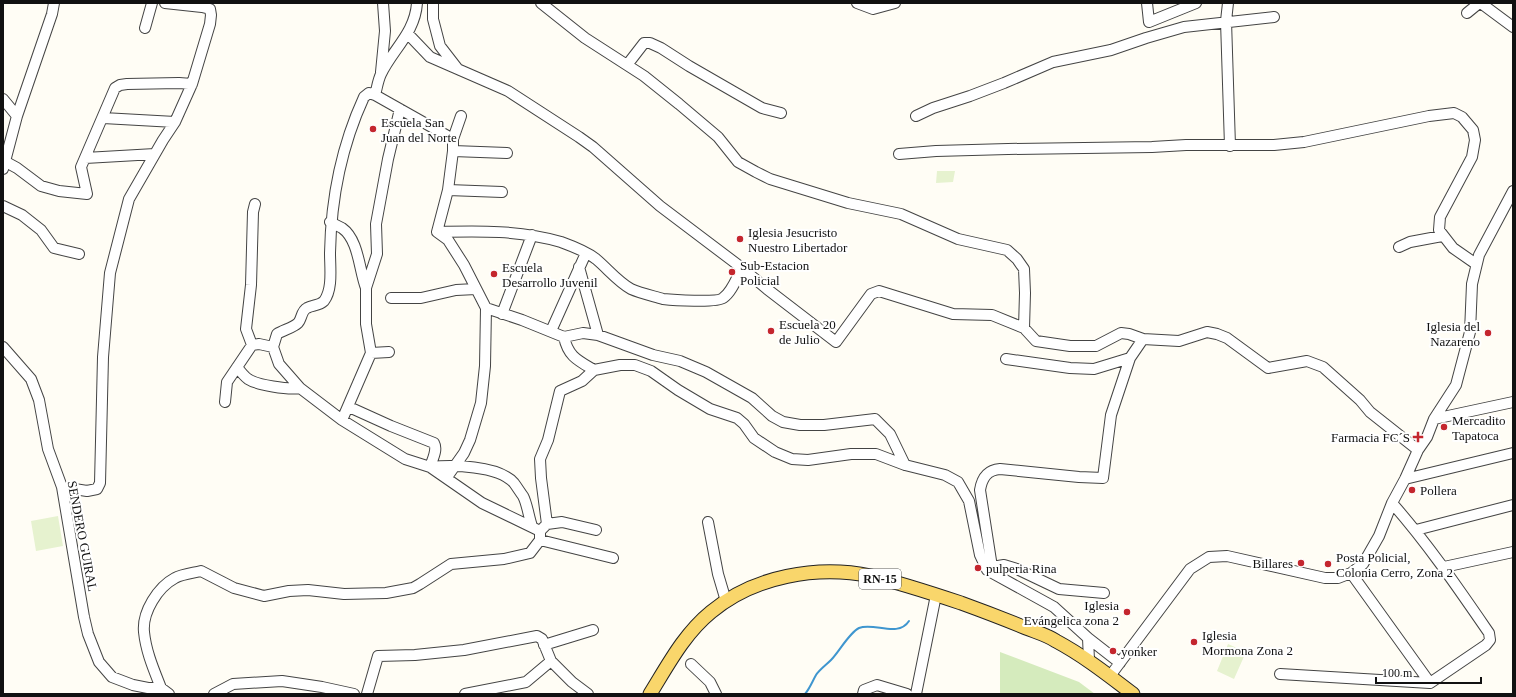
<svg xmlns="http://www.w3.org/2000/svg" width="1516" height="697" font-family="Georgia,serif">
<rect width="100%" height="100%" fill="#fffdf5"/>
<path fill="#d5ebbd" d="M 1000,652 L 1079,682 L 1095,694 L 1000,694 Z"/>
<path fill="#e6f2cf" d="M 937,171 L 955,171 L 953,182 L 936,183 Z
M 58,516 L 63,546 L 36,551 L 31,521 Z
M 1228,644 L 1246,652 L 1234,679 L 1217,671 Z"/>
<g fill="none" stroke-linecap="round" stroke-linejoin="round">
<path stroke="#3f96cf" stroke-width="2" d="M 805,694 C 810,688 812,682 816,675 C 819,670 826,665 831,660 C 839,652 849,633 859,628 C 874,622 898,638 909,621"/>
<defs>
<path id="minor" d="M 433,3 L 433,19 L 440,46 L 457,68
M 541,3 L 585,38 L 644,76 L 679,104 L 718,137 L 738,162 L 756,172 L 770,179 L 848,203 L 901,214 L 958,239 L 1007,250 L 1017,259 L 1024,269 L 1025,293 L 1024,328
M 857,3 L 873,9 L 895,3
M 1147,3 L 1149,22 L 1196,3
M 1228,3 L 1226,21 L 1230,146
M 1467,13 L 1478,4 L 1482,4 L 1513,27
M 145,28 L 152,3
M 408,34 L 430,57 L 508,91 L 579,137 L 593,147 L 660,206 L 742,268 L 767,289 L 836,342 L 871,294 L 879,291 L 953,314 L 992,315 L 1024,328 L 1036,341 L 1070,346 L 1096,346 L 1121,333 L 1129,334 L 1143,339 L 1179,341 L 1207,332 L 1217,334 L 1227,338 L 1268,368 L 1307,361 L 1323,367 L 1360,400 L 1370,412 L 1418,450
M 627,65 L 644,43 L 650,43 L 661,48 L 689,66 L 762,108 L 781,113
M 381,72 L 385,31 L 383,3
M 375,95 C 377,88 378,80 381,74 C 393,49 415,33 417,3
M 3,99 L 17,116
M 916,116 L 933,108 L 970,96 L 1004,83 L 1053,62 L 1111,50 L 1146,38 L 1184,27 L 1274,17
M 103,118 L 175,122
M 453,139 L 375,95 L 369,93 L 364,97 C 341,147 331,198 330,253 C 330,268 333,289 324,301 C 319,306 312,305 307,308 C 301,311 302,319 298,323 C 293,328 283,330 277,334 L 273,347 L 279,364 L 300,388 L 342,420 L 405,459 L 430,467 L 482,503 L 540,531
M 453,151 L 507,153
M 899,154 L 936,151 L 1008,149 L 1152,147 L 1186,145 L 1274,145 L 1304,142 L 1429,116 L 1454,113 L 1462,117 L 1473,130 L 1475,140 L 1472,157 L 1440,217 L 1439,230 L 1453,248 L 1476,264
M 85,158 L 155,154
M 6,162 L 17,168 L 41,186 L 59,191 L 87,194 L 81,167 L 115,88 L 120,85 L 127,84 L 179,83 L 192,84
M 3,169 L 17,116 L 52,14 L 54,3
M 448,190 L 502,192
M 3,206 L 22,215 L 41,230 L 54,248 L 79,254
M 330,222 C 334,224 338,226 342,228 C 359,240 359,270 366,288
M 437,232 C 479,231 521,230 561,242 C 572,246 587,252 596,259 C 608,269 617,281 631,289 C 640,293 653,296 663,299 C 672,300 717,303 723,298 C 732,292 737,277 742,268
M 1399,247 L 1410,242 L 1442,236
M 579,267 L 598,335
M 391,298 L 421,298 L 456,290 L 476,289
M 486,308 L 522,320 L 564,337 C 568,356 577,360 594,370
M 502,314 L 532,235
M 551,331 L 586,253
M 564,337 L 583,333 L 598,335 L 653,355 L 680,361 L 706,372 L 752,398 L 772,416 L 783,422 L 800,425 L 824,425 L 875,419 L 890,434 L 905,465
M 252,345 L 259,344 L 273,347
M 3,347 L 31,379 L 39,400 L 48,449 L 62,487 L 84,617 L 88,634 L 99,662 L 112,677 L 133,685 L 148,688 L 161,688 L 169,694
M 371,353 L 389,352
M 1006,359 L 1070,368 L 1094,369 L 1130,358
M 237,367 C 240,371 244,376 248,379 C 257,385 288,390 300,388
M 225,402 L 227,382 L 252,345 L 246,329 L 251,285 L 253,212 L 255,204
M 349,407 L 391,426 L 434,443 C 438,450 432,460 430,467 C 452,465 498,465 514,483 C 517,487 520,492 523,496 C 527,503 529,518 532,526
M 1434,419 L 1513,402
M 342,420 L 371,353 L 366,324 L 366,288 L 377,254 L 376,224 L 388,159 L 400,109
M 447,477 L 464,453 L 470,440 L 481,403 L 485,366 L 486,308 L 464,265 L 448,240 L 437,232 L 448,190 L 453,151 L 453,139 L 461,116
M 1405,479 L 1513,453
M 62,487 L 87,491 L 97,489 L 100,483 L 103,357 L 110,273 L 129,199 L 163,140 L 175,122 L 192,84 L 210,24 L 211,15 L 210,9 L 202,7 L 165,3
M 708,522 L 718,574 L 726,601
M 547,524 L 562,522 L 596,530
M 1416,530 L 1513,505
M 540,540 L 613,558
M 992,567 L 980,490 C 982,478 987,470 1000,469 L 1079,477 L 1103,478 L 1111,415 L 1130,358 L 1143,339
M 1444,567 L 1513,552
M 987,570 L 992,567 L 1004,565 L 1017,569 L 1059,589 L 1104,593
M 1351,573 L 1430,683
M 1088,638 L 1120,663
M 544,645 L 593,630
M 691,664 L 710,682 L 716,694
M 1280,674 L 1430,683 L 1486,645 L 1490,640 L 1489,633 C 1458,588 1428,544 1392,503
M 1110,676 L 1190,569 L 1209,557 L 1227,556 L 1325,578 L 1338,578 L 1351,573 L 1363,564 L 1379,536 L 1392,503 L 1405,479 L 1418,450 L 1427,437 L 1434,419 L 1456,385 L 1470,332 L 1472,284 L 1479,255 L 1513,191
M 161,688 C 154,670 146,652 144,632 C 142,612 158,587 175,578 C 182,574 193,573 201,571 L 234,588 L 264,596 L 289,591 L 308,590 L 344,594 L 386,593 L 413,588 L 420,584 L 451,564 L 504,559 L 530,553 L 540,540 L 540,531 L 547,524 L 541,478 L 540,459 L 548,440 L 560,391 L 582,381 L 594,370 L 620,365 L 635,365 L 651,371 L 678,390 L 710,409 L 737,418 L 744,424 L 754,438 L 775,452 L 792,459 L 808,460 L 851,454 L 876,454 L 905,465 L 945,475 L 958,482 L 969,501 L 980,555 L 987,570 L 1054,607 L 1088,638 L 1089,660
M 214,694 L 233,684 L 282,681 L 322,687 L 354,694
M 367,694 L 378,656 L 415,655 L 464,650 L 537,636 L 542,639 L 551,661 L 572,682 L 588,694
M 465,694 L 526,682 L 551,661
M 863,694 L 864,690 L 877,685 L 907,694
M 916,694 L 936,595"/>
<path id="major" d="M 650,694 C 668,665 684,634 711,612 C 754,576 817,565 871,576 C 901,583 931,593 961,603 C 983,611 1004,619 1026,628 C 1036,632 1047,635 1056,641 C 1084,656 1108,675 1133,694"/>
</defs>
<use href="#minor" stroke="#444" stroke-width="12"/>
<use href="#major" stroke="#222" stroke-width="15"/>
<use href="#minor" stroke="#fff" stroke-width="10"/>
<use href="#major" stroke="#f9d66b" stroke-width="13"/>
</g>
<g fill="#c4262e" stroke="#fff" stroke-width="1.5">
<circle cx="373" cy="129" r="4"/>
<circle cx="740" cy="239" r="4"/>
<circle cx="732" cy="272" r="4"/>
<circle cx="494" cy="274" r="4"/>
<circle cx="771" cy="331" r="4"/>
<circle cx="1488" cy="333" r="4"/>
<circle cx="1444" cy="427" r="4"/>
<path d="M1416 431h4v4h4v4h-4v4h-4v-4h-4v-4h4z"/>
<circle cx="1412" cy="490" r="4"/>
<circle cx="1301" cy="563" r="4"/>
<circle cx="1328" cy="564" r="4"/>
<circle cx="978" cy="568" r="4"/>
<circle cx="1127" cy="612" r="4"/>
<circle cx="1194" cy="642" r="4"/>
<circle cx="1113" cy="651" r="4"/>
</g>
<g text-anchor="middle" stroke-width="4" stroke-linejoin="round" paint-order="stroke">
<rect fill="#fff" stroke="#585858" stroke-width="1" x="859" y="569" width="42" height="20" rx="3"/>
<g font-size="12" font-weight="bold" fill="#111">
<text x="880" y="583">RN-15</text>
</g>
<g font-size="13" fill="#111" stroke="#fff" text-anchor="start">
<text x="381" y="127">Escuela San<tspan x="381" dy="15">Juan del Norte</tspan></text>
<text x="748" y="237">Iglesia Jesucristo<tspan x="748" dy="15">Nuestro Libertador</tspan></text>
<text x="740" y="270">Sub-Estacion<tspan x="740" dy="15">Policial</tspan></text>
<text x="502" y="272">Escuela<tspan x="502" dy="15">Desarrollo Juvenil</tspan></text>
<text x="779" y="329">Escuela 20<tspan x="779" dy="15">de Julio</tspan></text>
<text x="1480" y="331" text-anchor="end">Iglesia del<tspan x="1480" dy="15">Nazareno</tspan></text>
<text x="1452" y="425">Mercadito<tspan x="1452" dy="15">Tapatoca</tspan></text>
<text x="1410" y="442" text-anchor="end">Farmacia FC´S</text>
<text x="1420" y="495">Pollera</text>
<text x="1336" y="562">Posta Policial,<tspan x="1336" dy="15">Colonia Cerro, Zona 2</tspan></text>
<text x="1293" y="568" text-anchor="end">Billares</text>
<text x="986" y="573">pulperia Rina</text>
<text x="1119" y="610" text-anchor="end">Iglesia<tspan x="1119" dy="15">Evángelica zona 2</tspan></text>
<text x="1202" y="640">Iglesia<tspan x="1202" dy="15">Mormona Zona 2</tspan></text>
<text x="1121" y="656">yonker</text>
</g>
<g font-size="13" fill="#111" stroke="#fff">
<text transform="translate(83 536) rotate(79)" y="5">SENDERO GUIRAL</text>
</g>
</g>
<rect width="1516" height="697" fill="none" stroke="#111111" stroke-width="8"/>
<path d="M1376 677v6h105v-6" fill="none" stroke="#111111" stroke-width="2"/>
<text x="1382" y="677" font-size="12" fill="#111111" stroke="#ffffff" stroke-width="3" paint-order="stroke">100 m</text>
</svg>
